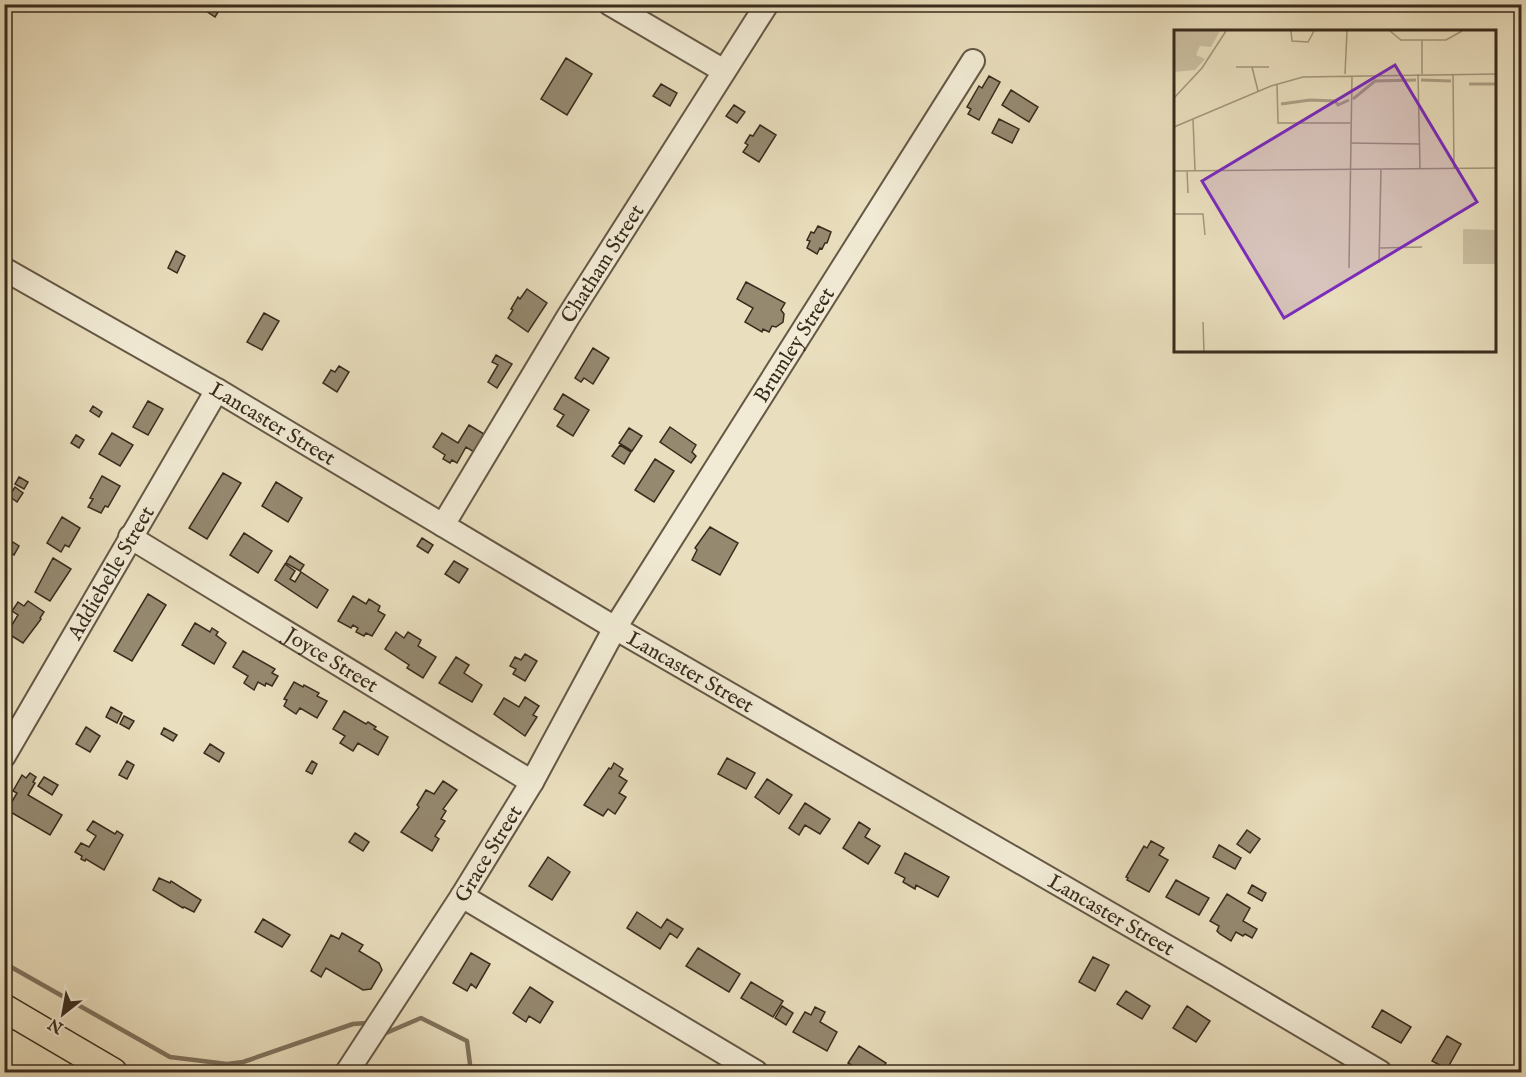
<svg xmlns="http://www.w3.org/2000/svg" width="1526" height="1077" font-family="'IM FELL English',serif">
<rect width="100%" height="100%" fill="#e9debd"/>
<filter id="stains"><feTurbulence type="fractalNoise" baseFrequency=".00333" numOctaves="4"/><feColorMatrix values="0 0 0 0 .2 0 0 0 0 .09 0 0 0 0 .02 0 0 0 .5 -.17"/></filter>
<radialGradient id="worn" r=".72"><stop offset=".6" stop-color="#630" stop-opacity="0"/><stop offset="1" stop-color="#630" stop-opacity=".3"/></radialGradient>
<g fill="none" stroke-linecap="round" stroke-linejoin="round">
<path stroke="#7f725d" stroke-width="4.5" d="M 4,963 L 170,1057 L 227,1064 L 243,1062 L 353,1024 L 367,1023
M 386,1033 L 421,1018 L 467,1041 L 471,1072"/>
</g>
<path fill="#958970" stroke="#392c1d" stroke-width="1.5" d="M 202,4 L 223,4 L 215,17 L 200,7 Z
M 566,58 L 592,74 L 567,115 L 541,99 Z
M 989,76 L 1000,82 L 979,120 L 968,114 L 971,109 L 967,107 L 979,86 L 982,88 Z
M 661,84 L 677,93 L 670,106 L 653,96 Z
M 1011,90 L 1038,107 L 1029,122 L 1002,105 Z
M 734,105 L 745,112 L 737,123 L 726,116 Z
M 999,119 L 1019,129 L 1012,143 L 992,133 Z
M 760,125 L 776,135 L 759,162 L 743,152 L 748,145 L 745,143 L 750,135 L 753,136 Z
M 818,226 L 831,232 L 827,243 L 825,243 L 822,249 L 820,248 L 817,254 L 807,248 L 810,241 L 807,240 L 811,232 L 814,233 Z
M 176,251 L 185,256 L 177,273 L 168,268 Z
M 746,282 L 785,303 L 781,310 L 784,314 L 783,322 L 776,327 L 772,326 L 769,332 L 763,329 L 762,332 L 745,322 L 753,308 L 737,299 Z
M 527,289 L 547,303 L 528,332 L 508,318 L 513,310 L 511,309 L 518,297 L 520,299 Z
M 264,313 L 279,321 L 262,350 L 247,342 Z
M 593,348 L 609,358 L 593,384 L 584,378 L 581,382 L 575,378 Z
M 496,355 L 512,364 L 497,388 L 488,382 L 498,365 L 492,362 Z
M 339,366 L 349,372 L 337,392 L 323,383 L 331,370 L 335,372 Z
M 563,394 L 589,410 L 573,436 L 557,426 L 564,415 L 554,409 Z
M 148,401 L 163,409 L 148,435 L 133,427 Z
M 93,406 L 102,412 L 99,417 L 90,411 Z
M 469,425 L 484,434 L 474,452 L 466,447 L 457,463 L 452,460 L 450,463 L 443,459 L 445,455 L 433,447 L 442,433 L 458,443 Z
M 670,427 L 696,445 L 692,452 L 696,456 L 691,463 L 660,442 Z
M 629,428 L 642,436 L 632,451 L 619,443 Z
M 112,433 L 133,445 L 120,466 L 99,454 Z
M 76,435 L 84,440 L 79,448 L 71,443 Z
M 620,445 L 631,452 L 624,464 L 612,456 Z
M 655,459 L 674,471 L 654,502 L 635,490 Z
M 223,473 L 241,483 L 207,539 L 189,528 Z
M 102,476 L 120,486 L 108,507 L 105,506 L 101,513 L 88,507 L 93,499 L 90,498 Z
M 19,477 L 28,482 L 24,489 L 15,484 Z
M 276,482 L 302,498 L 288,522 L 262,506 Z
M 15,487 L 23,493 L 17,502 L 9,496 Z
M 62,517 L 80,528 L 69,547 L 65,545 L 61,552 L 47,543 Z
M 710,527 L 738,543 L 720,575 L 692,560 L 697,550 L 695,548 Z
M 244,533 L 272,551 L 258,573 L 230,555 Z
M 422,538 L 433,545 L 428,553 L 417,546 Z
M 13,542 L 19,546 L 14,555 L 7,551 Z
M 290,556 L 304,565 L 300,571 L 286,563 Z
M 53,558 L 71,569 L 50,601 L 35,592 Z
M 454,561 L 468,569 L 459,583 L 445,574 Z
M 285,564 L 295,571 L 290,579 L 295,582 L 301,572 L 328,590 L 317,608 L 275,580 Z
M 148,594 L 166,605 L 132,661 L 114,651 Z
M 353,596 L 366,604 L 369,599 L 380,606 L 378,611 L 385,615 L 372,636 L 366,633 L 364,636 L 356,632 L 358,628 L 353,625 L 351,628 L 338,621 Z
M 28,601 L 44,612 L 40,618 L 41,619 L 23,643 L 7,633 L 18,615 L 12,611 L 18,602 L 24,606 Z
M 195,623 L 210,632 L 212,628 L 218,632 L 216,635 L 226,643 L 214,664 L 182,645 Z
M 396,632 L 404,638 L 408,632 L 421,640 L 418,646 L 436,657 L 423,678 L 407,668 L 409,665 L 385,649 Z
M 243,651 L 275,669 L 272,673 L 278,676 L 272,686 L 266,683 L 265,686 L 258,682 L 254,690 L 244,683 L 248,676 L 233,667 Z
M 525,654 L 537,661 L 525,681 L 513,674 L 516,669 L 510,666 L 515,657 L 521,660 Z
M 456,657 L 469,665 L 464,673 L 482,685 L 472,702 L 439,683 Z
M 294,682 L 303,687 L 304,685 L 319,693 L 317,696 L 327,701 L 317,718 L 300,708 L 296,714 L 284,706 L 287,700 L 284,699 Z
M 525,697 L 539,706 L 533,715 L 537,717 L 525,736 L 494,714 L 504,698 L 519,707 Z
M 111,707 L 122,713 L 117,723 L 106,717 Z
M 344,711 L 366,724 L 368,722 L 376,727 L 374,729 L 388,737 L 378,755 L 358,743 L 353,751 L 340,743 L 345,736 L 333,729 Z
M 124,716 L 134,721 L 129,729 L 120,724 Z
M 86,727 L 100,736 L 90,752 L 76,744 Z
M 164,728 L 177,735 L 173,741 L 161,734 Z
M 210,744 L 224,753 L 219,762 L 204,753 Z
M 727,758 L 755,773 L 746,789 L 718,774 Z
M 127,761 L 134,765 L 127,779 L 119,775 Z
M 312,761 L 317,764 L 312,774 L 306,771 Z
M 614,763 L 623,769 L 619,776 L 627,781 L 619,793 L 626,797 L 615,814 L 608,809 L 603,816 L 584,805 L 609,768 L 611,769 Z
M 30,773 L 36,777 L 33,782 L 35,783 L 28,795 L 62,815 L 50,835 L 7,810 L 17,793 L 13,791 L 22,775 L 26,778 Z
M 44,777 L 58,785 L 52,795 L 38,786 Z
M 767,779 L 792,795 L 779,814 L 755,797 Z
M 443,781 L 457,790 L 443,809 L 446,811 L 441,819 L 445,821 L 435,836 L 439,839 L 432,851 L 401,832 L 419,807 L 417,805 L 426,790 L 434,794 Z
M 805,803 L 830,819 L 820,834 L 805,825 L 799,835 L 789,828 Z
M 93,821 L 115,834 L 117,831 L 123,835 L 104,870 L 86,859 L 85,861 L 81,859 L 82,856 L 75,852 L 81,843 L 89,847 L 96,836 L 87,830 Z
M 859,822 L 870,829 L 865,837 L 880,846 L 868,864 L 843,848 Z
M 1247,830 L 1260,839 L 1250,853 L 1237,844 Z
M 355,833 L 369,842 L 363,851 L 349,842 Z
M 1151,841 L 1164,848 L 1159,855 L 1168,860 L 1149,892 L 1127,880 L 1128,878 L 1126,877 L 1144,846 L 1147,848 Z
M 1219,845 L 1241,858 L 1235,869 L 1213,857 Z
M 905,853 L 949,877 L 938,897 L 916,885 L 915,889 L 903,882 L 905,878 L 895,873 Z
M 548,857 L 570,872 L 552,900 L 529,886 Z
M 159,878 L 170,883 L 171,881 L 201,900 L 194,912 L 184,907 L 183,908 L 153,890 Z
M 1176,880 L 1209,898 L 1199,915 L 1166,897 Z
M 1252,885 L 1266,893 L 1262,901 L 1248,893 Z
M 1227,894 L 1250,908 L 1243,921 L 1257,929 L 1252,938 L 1245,934 L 1243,936 L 1236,932 L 1231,941 L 1220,934 L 1217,931 L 1219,926 L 1210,921 Z
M 637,912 L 661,928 L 667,919 L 683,929 L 677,938 L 670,933 L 660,949 L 627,928 Z
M 263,919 L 290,935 L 282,947 L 255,932 Z
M 342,933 L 363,945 L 359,951 L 379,963 L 382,970 L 371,989 L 363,990 L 326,968 L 321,977 L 311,971 L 331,935 L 339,939 Z
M 698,948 L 740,974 L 729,992 L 686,966 Z
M 471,953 L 490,964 L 476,988 L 471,984 L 467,991 L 453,983 Z
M 1093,957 L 1109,965 L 1095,991 L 1079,982 Z
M 751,982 L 783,1001 L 773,1017 L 741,998 Z
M 530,987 L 553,1002 L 540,1023 L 529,1016 L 526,1022 L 513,1013 Z
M 1126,991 L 1150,1006 L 1142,1019 L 1117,1004 Z
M 782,1006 L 793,1013 L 786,1025 L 775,1018 Z
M 1187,1006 L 1210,1021 L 1196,1042 L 1173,1028 Z
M 815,1007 L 825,1012 L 820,1022 L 837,1032 L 827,1051 L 793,1032 L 805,1012 L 811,1015 Z
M 1382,1010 L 1411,1027 L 1401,1043 L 1372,1027 Z
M 1447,1036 L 1461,1044 L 1447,1069 L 1432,1061 Z
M 859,1046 L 886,1063 L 880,1072 L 863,1072 L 848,1063 Z"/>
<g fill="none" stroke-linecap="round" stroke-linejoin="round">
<defs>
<g id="minor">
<path d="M 610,4 L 724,71"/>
<path id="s1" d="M 4,269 L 217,390 L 615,628 L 1216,975 L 1380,1072"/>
<path id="s2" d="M 443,525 L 568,317 L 767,4"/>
<path id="s3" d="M 130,537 L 532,782"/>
<path id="s4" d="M 4,756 L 217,390"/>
<path d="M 462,896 L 756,1072"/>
<path id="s5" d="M 347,1072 L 462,896 L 532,782 L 615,628 L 973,61"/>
</g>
<path id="major" d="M 4,1008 L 113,1072"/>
</defs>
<use href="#minor" stroke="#655845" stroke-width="26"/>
<use href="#major" stroke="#392c1d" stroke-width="30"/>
<use href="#minor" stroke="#f1ead4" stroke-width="22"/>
<use href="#major" stroke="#e9debd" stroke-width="27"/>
</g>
<g text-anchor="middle" stroke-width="6" stroke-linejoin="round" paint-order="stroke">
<g font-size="21" fill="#392c1d" stroke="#f1ead4">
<text dy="7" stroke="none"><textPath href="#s2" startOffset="306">Chatham Street</textPath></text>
<text dy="7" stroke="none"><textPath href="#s5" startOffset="854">Brumley Street</textPath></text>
<text dy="7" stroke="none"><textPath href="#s1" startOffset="310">Lancaster Street</textPath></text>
<text dy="7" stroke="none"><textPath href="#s4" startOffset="212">Addiebelle Street</textPath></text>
<text dy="7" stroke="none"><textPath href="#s3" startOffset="236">Joyce Street</textPath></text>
<text dy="7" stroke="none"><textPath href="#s1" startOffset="796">Lancaster Street</textPath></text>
<text dy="7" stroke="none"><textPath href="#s5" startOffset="260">Grace Street</textPath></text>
<text dy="7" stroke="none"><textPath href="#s1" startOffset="1282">Lancaster Street</textPath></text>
</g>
</g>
<g transform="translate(1174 30)">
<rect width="322" height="322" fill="#e9debd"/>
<path d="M 0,1 L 46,1 L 37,17 L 26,16 L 22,25 L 31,29 L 21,40 L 0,42 ZM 289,199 L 322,200 L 322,234 L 289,234 Z" fill="#cbc0a2"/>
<path fill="none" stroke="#ada187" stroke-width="3" d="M 247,50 L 277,51M 295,54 L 323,54M 179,69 L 201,51 L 242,50M 107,74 L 136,70 L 161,71 L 164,75 L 175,70"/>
<path fill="none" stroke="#a3977d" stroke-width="1.5" d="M 117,1 L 118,11 L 134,12 L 140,1M 216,1 L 227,10 L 272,10 L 288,1M 248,10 L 248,44M 62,37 L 95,37M 78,37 L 84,61M 171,44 L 173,1M 244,44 L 246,139M 279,45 L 280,138M 103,54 L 104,93 L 176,93M 0,68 L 28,38 L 52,1M 19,89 L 21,140M 0,97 L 97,56 L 129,47 L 323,44M 176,113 L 245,114M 0,141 L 323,138M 13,141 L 14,163M 0,184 L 29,184 L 31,205M 206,218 L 248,217M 205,233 L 207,139M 175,238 L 178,46M 29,292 L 30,322"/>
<path fill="#7b2cbf" fill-opacity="0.15" stroke="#7b2cbf" stroke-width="3" d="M 221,35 L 303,172 L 110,288 L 28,151 Z"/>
<rect width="322" height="322" fill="none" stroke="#392c1d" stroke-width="3"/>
</g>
<rect width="1526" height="1077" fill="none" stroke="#e9debd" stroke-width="24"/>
<rect x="6" y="6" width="1514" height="1065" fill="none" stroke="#392c1d" stroke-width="3"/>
<rect x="12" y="12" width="1502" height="1053" fill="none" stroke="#392c1d" stroke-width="1.5"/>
<g transform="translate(63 1014) rotate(211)" stroke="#f1ead4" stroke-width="4.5" paint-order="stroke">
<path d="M0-4.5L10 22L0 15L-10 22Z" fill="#392c1d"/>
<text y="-9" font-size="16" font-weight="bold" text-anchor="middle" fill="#392c1d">N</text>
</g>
<rect width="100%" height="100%" filter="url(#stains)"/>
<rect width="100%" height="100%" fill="url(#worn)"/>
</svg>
